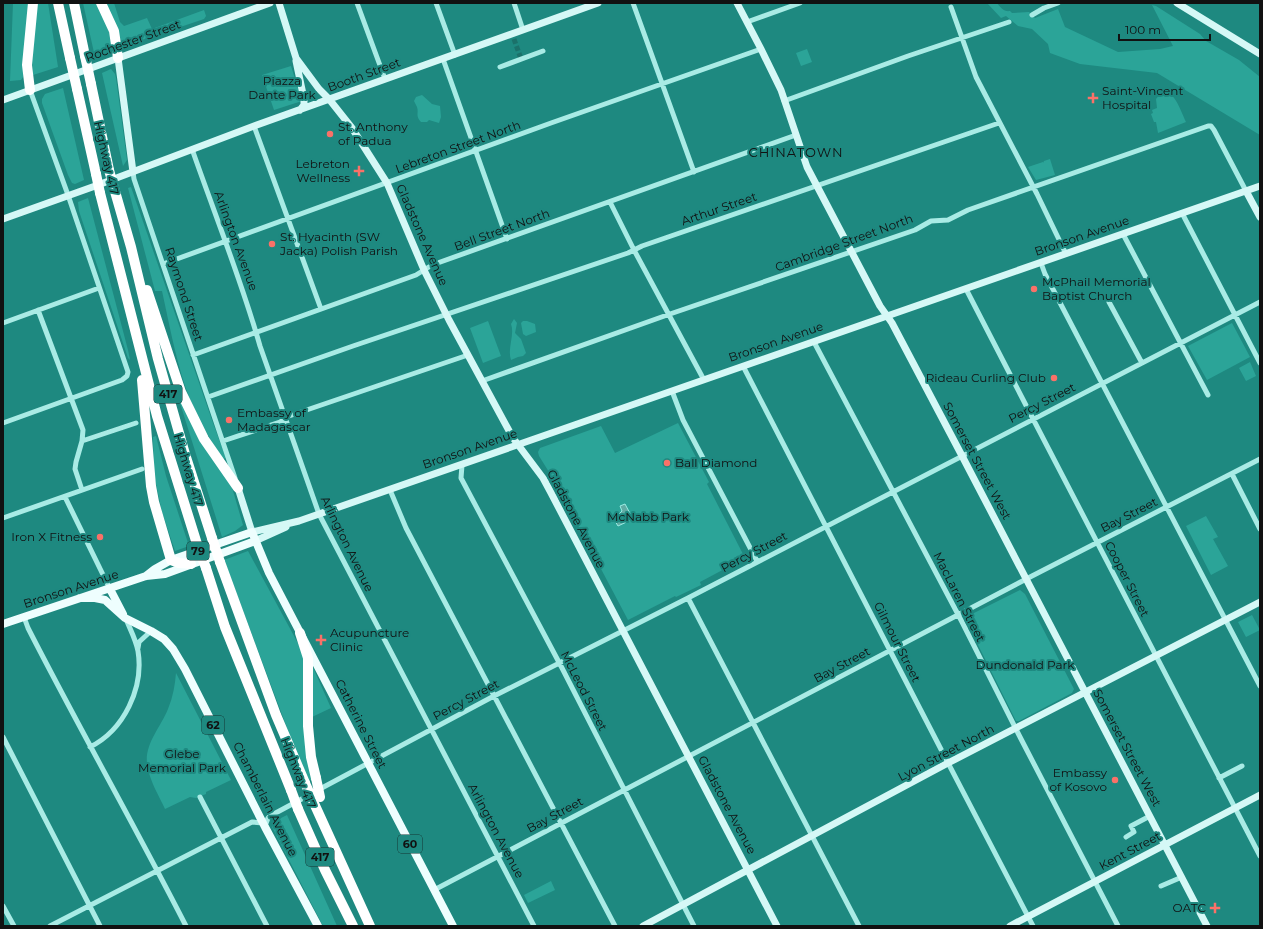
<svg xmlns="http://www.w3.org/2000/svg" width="1263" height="929" font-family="Montserrat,sans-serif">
<rect width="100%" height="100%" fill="#1e8980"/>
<path fill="#2ba498" d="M 13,3 L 29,3 L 23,77 L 21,80 L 10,81 Z
M 36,3 L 48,3 L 58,67 L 33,75 L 32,60 Z
M 83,3 L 97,3 C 102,12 117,44 110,52 C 107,55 99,56 95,57 Z
M 105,3 L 114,3 L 120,22 L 124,26 L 147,18 L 152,29 L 204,10 L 206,16 L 204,19 L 130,44 L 126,43 L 119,39 Z
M 987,3 L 997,3 C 1001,8 1004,12 1010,11 L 1012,13 L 1029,12 L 1035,18 L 1058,9 L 1065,27 L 1118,52 L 1160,49 L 1173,46 L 1152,5 L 1156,6 L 1200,34 L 1206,41 L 1239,60 L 1260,77 L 1260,135 L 1157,73 L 1080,64 L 1050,53 L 1048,44 L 1032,29 L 1018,26 L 1006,16 L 1001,18 Z
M 807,49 L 812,62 L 801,66 L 796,53 Z
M 291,66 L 302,101 L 274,110 L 262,75 Z
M 111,69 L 115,74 L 116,78 L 127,160 L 123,166 L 102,73 Z
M 63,88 L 84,180 L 75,184 L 72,183 L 68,175 L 42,103 L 42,99 L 45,94 Z
M 1162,92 C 1175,90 1181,112 1186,122 L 1158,133 L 1156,122 L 1154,122 L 1151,114 L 1153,113 L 1152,110 L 1157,108 L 1156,99 Z
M 422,95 L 432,104 L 440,106 L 441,117 L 439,123 L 429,120 L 427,122 L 421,122 C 415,115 419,113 417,107 C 416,105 415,103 414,101 L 416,97 Z
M 1050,159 L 1055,175 L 1036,180 L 1028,167 L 1043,162 L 1043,163 L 1044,161 Z
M 131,187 L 213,423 L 226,458 L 223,459 C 208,437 194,412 185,386 C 175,355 169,323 162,291 L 155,291 L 128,188 Z
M 88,198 L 128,350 L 130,360 L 128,358 L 79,211 L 78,202 Z
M 514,319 L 517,323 L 515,333 L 521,339 L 526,353 L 523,356 L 518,357 L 511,360 C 507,348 515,335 511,324 Z
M 488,321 L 501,356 L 483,363 L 470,328 Z
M 523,321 L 527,321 L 535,324 L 536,332 L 526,336 L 523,334 L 521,323 Z
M 1232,323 L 1250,357 L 1207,380 L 1188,346 Z
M 1250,362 L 1256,376 L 1246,381 L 1239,368 Z
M 182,402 L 231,484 L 243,525 L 235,531 L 222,537 L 180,403 Z
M 678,423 L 709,482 L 707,484 L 745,558 L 700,582 L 701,585 L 676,597 L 675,596 L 628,620 L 554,480 L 539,456 L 538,452 L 540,448 L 601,426 L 615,453 Z
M 156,436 L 166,476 L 189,546 L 175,551 L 162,512 L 154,475 L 153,437 Z
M 1206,516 L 1218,537 L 1213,539 L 1228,566 L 1211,575 L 1186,526 Z
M 248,551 L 307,660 L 314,779 L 307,781 L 224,560 Z
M 1020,590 L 1025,594 L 1074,689 L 1072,693 L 1019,721 L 1016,721 L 965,619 L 966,617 Z
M 1252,615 L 1260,630 L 1246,637 L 1238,622 Z
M 311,663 L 331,708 L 312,717 Z
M 176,673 L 231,780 L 206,792 L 206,794 L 196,798 L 190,797 L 165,809 C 159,796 151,783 148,769 C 142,746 160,729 168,709 C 173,697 175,685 176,673 Z
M 287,815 L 337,926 L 323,926 L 272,827 L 275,821 Z
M 551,881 L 555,890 L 528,903 L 524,895 Z"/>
<path fill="#61aba4" stroke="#9cede4" d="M 625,504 L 633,519 L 618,526 L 615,521 L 620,519 L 619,514 L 622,511 L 620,506 Z"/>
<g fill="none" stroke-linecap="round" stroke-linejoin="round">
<path stroke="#1b716a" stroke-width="5" stroke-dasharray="5 2.5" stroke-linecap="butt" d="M 514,39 L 521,59"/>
<path stroke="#a9ebe5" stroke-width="5" d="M 357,3 L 385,79
M 436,3 L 455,55
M 514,3 L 523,30
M 633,3 L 694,172
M 951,7 L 976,77 L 1037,194 L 1066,254
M 1032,15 L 1044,8 L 1058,3
M 747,22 L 800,3
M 443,59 L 507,239
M 500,67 L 543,51
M 784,101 L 908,56 L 1009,22
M 254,126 L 321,309
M 192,149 C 215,215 241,279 260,346 L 319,514 L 534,926
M 133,172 L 134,179 L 235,478
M 610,202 L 634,250 L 704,380
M 1182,213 L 1260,363
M 1123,234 L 1208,395
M 1041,263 L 1045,274 L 1260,686
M 163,264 L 551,123 L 761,49
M 966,289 L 1031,415 L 1260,856
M 1109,302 L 1142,363
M 38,310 L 83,430 L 82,441 L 76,462 L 75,469 L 82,490
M 3,323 L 99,288
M 814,342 L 962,622 L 1020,737 L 1118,926
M 193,355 L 416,275 L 432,265 L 796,135
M 743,366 L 946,759 L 1033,926
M 482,381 L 670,314 L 915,230 L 931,221 L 948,220 L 968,210 L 1208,126 L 1211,126 L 1214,130 L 1246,191
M 672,391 L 683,420 L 757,561
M 208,397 L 353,346 L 628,253 L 642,246 L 999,123
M 3,423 L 122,380 L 127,376 L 128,372 L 68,195 L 30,90
M 82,441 L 136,423
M 223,441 L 280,422 L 289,416 L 468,355
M 462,465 L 461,478 L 562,668 L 694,926
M 1232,474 L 1260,529
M 390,490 L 406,528 L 615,926
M 65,497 L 110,589
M 3,518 L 142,469
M 688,598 L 859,926
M 24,617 L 28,628 C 79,728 135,826 186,926
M 138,648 L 139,642 L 151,631
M 3,737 L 100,926
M 90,747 C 124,730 144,688 138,651 C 136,640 130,629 126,619
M 1219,778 L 1242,766
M 318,790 L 494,696 L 688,598 L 1260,302
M 200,797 L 267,926
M 265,826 L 268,818 L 270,816 L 311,794
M 1126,837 L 1134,832 L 1131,826 L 1150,816
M 1161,886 L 1182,877
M 434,890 L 1032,576 L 1260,459
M 3,906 L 14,926
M 50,926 L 252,822 L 263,823"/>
<path stroke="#d5f8f6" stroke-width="7" d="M 279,3 L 296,58 L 319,89 L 329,99 L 352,128 L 387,183 L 424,270 L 449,320 L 513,438 L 543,478 L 550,491 L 777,926
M 737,3 L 761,49 L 781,90 L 807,167 L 880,306 L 892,323 L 960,452 L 1207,926
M 1177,3 L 1260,54
M 118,58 L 133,172
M 296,61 L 304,99 L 304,105 L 300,110
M 3,100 L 270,3
M 1246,191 L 1260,217
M 3,219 L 98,185 L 254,126 L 598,3
M 238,488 L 252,532 L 299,521 L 1260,186
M 255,541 L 286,527
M 643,926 L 948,763 L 1260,602
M 1010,926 L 1260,795"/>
<path stroke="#eefefe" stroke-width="8" d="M 146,576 L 155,569 L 171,560 L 252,532 L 269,573 L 366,759
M 110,589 L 123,614
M 80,598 L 95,598 L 105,600 L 125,618 L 151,631 L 164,639 L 173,649 L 185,669 L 265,827 L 318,926
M 3,624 L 146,576 L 165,574 L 255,541
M 368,763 L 453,926"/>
<path stroke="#fff" stroke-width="10" d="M 58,3 L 70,58
M 74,3 L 85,56
M 101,3 L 114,31 L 118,58
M 91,84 L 109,170
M 77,89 L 96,174
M 30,90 L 27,65 L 33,3
M 114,188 L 131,247 L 158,359 L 185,454 L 212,538
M 100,193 L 157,416 L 197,544
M 147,290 L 181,392 L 204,439 L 238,488
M 142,380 L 151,486 L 154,502 L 171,560 L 179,563 L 191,564
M 220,562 L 276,715 L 305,783
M 206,568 L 225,627 L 291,790
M 300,633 L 308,658 L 308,726 L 311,757 L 316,778
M 313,801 L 370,926
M 298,809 L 325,870 L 353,926"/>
<path stroke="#fff" stroke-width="10" d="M 85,56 L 91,84
M 70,58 L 77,89
M 109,170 L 114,188
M 96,174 L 100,193
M 212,538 L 220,562
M 197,544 L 206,568
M 316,778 L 320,797
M 305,783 L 313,801
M 291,790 L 298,809"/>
</g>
<g fill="#fa7168" stroke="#1e8980" stroke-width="1.5">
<path d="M1091 92h4v4h4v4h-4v4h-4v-4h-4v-4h4z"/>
<circle cx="330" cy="134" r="4"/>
<path d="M357 165h4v4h4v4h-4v4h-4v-4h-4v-4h4z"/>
<circle cx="272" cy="244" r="4"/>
<circle cx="1034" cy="289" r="4"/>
<circle cx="1054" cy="378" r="4"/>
<circle cx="229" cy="420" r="4"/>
<circle cx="667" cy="463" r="4"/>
<circle cx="100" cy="537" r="4"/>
<path d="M319 634h4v4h4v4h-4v4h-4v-4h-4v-4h4z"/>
<circle cx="1115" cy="780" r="4"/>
<path d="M1213 902h4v4h4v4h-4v4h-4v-4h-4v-4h4z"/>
</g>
<g text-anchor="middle" stroke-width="4" stroke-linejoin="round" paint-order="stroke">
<g fill="#1e8980" stroke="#153532" stroke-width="1">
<rect x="154" y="385" width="28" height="18" rx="3"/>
<rect x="187" y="542" width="22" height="18" rx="3"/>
<rect x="202" y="716" width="22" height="18" rx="3"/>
<rect x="398" y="835" width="24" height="18" rx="3"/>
<rect x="306" y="848" width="28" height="18" rx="3"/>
</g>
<g font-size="11" font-weight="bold" fill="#111">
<text x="168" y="398">417</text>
<text x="198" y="555">79</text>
<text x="213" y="729">62</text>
<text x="410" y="848">60</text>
<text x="320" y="861">417</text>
</g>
<g font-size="12" fill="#111" stroke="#1e8980">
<text transform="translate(133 41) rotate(-20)" y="4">Rochester Street</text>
<text transform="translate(364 75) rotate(-20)" y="4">Booth Street</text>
<text transform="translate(458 147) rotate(-20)" y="4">Lebreton Street North</text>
<text transform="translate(106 158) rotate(77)" y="4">Highway 417</text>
<text transform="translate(719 209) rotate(-19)" y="4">Arthur Street</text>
<text transform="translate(502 230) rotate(-20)" y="4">Bell Street North</text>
<text transform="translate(422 235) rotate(66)" y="4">Gladstone Avenue</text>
<text transform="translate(1082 236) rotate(-19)" y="4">Bronson Avenue</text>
<text transform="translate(236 241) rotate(70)" y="4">Arlington Avenue</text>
<text transform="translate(844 243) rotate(-20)" y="4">Cambridge Street North</text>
<text transform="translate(184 294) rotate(72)" y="4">Raymond Street</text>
<text transform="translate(776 342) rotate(-19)" y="4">Bronson Avenue</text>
<text transform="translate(1042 403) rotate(-27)" y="4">Percy Street</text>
<text transform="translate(470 449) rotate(-19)" y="4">Bronson Avenue</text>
<text transform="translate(977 461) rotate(62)" y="4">Somerset Street West</text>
<text transform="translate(188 470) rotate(73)" y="4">Highway 417</text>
<text transform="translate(1129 515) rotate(-27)" y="4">Bay Street</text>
<text transform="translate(576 519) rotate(62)" y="4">Gladstone Avenue</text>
<text transform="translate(347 544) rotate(64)" y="4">Arlington Avenue</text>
<text transform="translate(754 552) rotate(-28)" y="4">Percy Street</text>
<text transform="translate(1127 579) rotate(63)" y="4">Cooper Street</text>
<text transform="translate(71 589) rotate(-18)" y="4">Bronson Avenue</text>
<text transform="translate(959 597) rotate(63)" y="4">MacLaren Street</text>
<text transform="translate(897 642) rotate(63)" y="4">Gilmour Street</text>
<text transform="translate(842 665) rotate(-28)" y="4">Bay Street</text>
<text transform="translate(584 691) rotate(63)" y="4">McLeod Street</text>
<text transform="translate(466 700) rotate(-28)" y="4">Percy Street</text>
<text transform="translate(361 724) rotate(63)" y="4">Catherine Street</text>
<text transform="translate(1127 748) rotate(62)" y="4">Somerset Street West</text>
<text transform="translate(946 753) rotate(-28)" y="4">Lyon Street North</text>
<text transform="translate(298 773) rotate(68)" y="4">Highway 417</text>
<text transform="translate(265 799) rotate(63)" y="4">Chamberlain Avenue</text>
<text transform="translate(727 805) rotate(62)" y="4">Gladstone Avenue</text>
<text transform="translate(555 815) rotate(-28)" y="4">Bay Street</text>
<text transform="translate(496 831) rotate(62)" y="4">Arlington Avenue</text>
<text transform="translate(1130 851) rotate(-28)" y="4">Kent Street</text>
</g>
<g font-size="12" fill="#111" stroke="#1e8980">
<text x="282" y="85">Piazza<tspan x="282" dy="14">Dante Park</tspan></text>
<text x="648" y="521">McNabb Park</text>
<text x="1025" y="669">Dundonald Park</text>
<text x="182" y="758">Glebe<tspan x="182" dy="14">Memorial Park</tspan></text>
</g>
<g font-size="12" fill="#111" stroke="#1e8980" text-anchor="start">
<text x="1102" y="95">Saint-Vincent<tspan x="1102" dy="14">Hospital</tspan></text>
<text x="338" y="131">St. Anthony<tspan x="338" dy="14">of Padua</tspan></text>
<text x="350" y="168" text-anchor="end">Lebreton<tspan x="350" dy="14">Wellness</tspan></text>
<text x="280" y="241">St. Hyacinth (SW<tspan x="280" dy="14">Jacka) Polish Parish</tspan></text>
<text x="1042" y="286">McPhail Memorial<tspan x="1042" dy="14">Baptist Church</tspan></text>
<text x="1046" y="382" text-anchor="end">Rideau Curling Club</text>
<text x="237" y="417">Embassy of<tspan x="237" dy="14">Madagascar</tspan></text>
<text x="675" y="467">Ball Diamond</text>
<text x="92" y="541" text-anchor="end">Iron X Fitness</text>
<text x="330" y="637">Acupuncture<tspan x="330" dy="14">Clinic</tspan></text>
<text x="1107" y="777" text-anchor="end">Embassy<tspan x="1107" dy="14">of Kosovo</tspan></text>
<text x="1206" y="912" text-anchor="end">OATC</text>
</g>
<g font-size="13" letter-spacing="1" fill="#111" stroke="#1e8980">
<text x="796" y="157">CHINATOWN</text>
</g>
</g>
<rect width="1263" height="929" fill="none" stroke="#111111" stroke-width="8"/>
<path d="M1119 34v6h91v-6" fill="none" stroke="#111111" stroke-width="2"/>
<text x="1125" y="34" font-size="12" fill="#111111" stroke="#1e8980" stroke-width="3" paint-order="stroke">100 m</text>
</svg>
